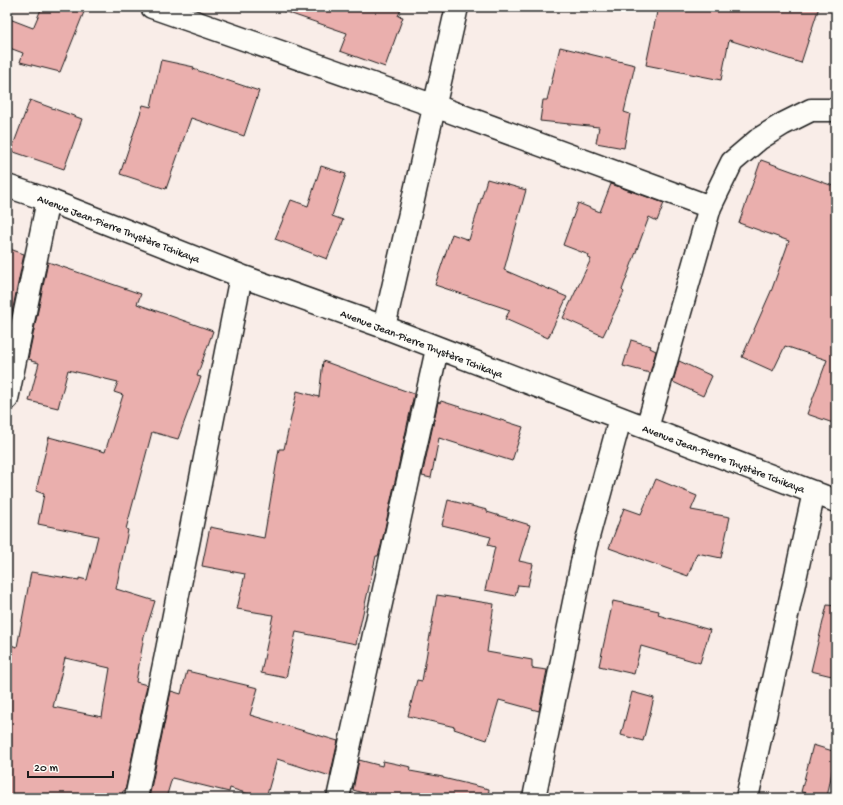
<svg xmlns="http://www.w3.org/2000/svg" width="843" height="805" font-family="'Gochi Hand',sans-serif">
<rect width="100%" height="100%" fill="#f9ede8"/>
<filter id="ink" filterUnits="userSpaceOnUse"><feTurbulence type="fractalNoise" baseFrequency=".025" numOctaves="2"/><feDisplacementMap in="SourceGraphic" scale="8" xChannelSelector="R" yChannelSelector="G"/><feConvolveMatrix kernelMatrix="1 2 1 2 8 2 1 2 1" color-interpolation-filters="sRGB"/></filter>
<g filter="url(#ink)">
<path fill="#eaafad" stroke="#1c1c1c" fill-rule="evenodd" d="M 42,7 L 86,7 L 60,72 L 20,62 L 23,53 L 7,47 L 7,18 L 33,28 Z
M 284,7 L 402,7 L 398,16 L 403,17 L 385,67 L 340,51 L 347,33 L 283,11 Z
M 658,7 L 819,7 L 801,63 L 729,40 L 721,80 L 646,65 Z
M 560,47 L 635,65 L 624,112 L 630,114 L 624,148 L 596,143 L 599,127 L 540,121 L 543,100 L 547,100 Z
M 161,60 L 194,67 L 193,69 L 259,91 L 244,136 L 191,118 L 166,189 L 120,174 L 143,105 L 151,107 Z
M 30,100 L 82,119 L 64,169 L 11,151 Z
M 761,160 L 836,187 L 836,424 L 807,414 L 827,360 L 785,346 L 773,371 L 742,357 L 772,289 L 789,241 L 739,223 Z
M 321,166 L 346,174 L 332,216 L 343,220 L 327,259 L 275,239 L 291,200 L 308,206 Z
M 487,179 L 526,190 L 504,270 L 567,297 L 548,338 L 505,319 L 510,310 L 435,285 L 452,234 L 469,240 Z
M 611,184 L 664,203 L 657,221 L 649,217 L 622,290 L 624,292 L 603,336 L 563,318 L 591,259 L 588,258 L 589,255 L 563,245 L 578,203 L 600,212 Z
M 7,248 L 24,254 L 7,337 Z
M 48,262 L 141,294 L 137,304 L 213,331 L 197,376 L 201,377 L 178,439 L 152,432 L 126,529 L 128,530 L 116,589 L 155,601 L 144,636 L 136,682 L 147,685 L 125,791 L 123,791 L 121,798 L 7,798 L 7,644 L 17,647 L 31,572 L 79,580 L 79,578 L 87,580 L 98,536 L 38,524 L 44,494 L 36,491 L 49,437 L 105,452 L 123,395 L 114,392 L 118,382 L 68,370 L 58,408 L 29,401 L 39,363 L 31,361 L 32,360 L 28,359 ZM 65,658 L 110,668 L 102,717 L 53,707 Z
M 631,340 L 651,346 L 650,348 L 656,351 L 650,373 L 623,366 Z
M 323,361 L 414,394 L 381,546 L 378,556 L 376,556 L 356,644 L 296,632 L 286,678 L 261,673 L 273,615 L 237,609 L 245,574 L 202,566 L 210,527 L 264,538 L 279,449 L 284,449 L 297,391 L 319,397 Z
M 679,361 L 712,376 L 703,396 L 673,382 Z
M 441,401 L 523,427 L 512,461 L 439,438 L 431,478 L 422,476 L 438,402 L 440,403 Z
M 656,479 L 697,496 L 691,510 L 730,517 L 721,558 L 697,553 L 688,576 L 609,548 L 624,508 L 641,514 Z
M 448,500 L 487,510 L 487,512 L 530,525 L 519,561 L 533,564 L 528,586 L 518,585 L 515,596 L 485,590 L 495,547 L 488,545 L 491,537 L 442,525 Z
M 437,595 L 494,604 L 487,652 L 532,660 L 532,668 L 547,670 L 539,711 L 499,700 L 487,740 L 454,729 L 455,727 L 408,716 L 417,680 L 422,681 Z
M 613,601 L 659,611 L 658,615 L 710,630 L 700,663 L 641,646 L 634,674 L 599,666 Z
M 827,605 L 836,606 L 836,677 L 811,671 Z
M 187,671 L 258,688 L 250,715 L 338,741 L 330,776 L 277,759 L 266,798 L 261,798 L 230,788 L 229,792 L 172,778 L 166,798 L 149,798 L 171,691 L 181,694 Z
M 632,692 L 654,698 L 643,741 L 621,735 Z
M 813,745 L 836,752 L 827,797 L 801,792 Z
M 359,760 L 382,766 L 383,761 L 411,767 L 410,771 L 443,777 L 443,778 L 489,789 L 488,798 L 380,798 L 353,790 Z"/>
<g fill="none" stroke-linecap="round" stroke-linejoin="round">
<defs>
<path id="minor" d="M 152,7 L 435,106 L 710,207
M 7,186 L 48,200 L 241,276 L 384,327 L 836,501
M 384,327 L 457,7
M 7,399 L 48,200
M 647,428 L 710,207 L 732,162 L 759,139 L 783,124 L 811,110 L 836,110
M 136,798 L 166,655 L 241,276
M 338,798 L 437,349
M 534,798 L 585,548 L 620,419
M 747,798 L 814,492"/>
</defs>
<use href="#minor" stroke="#1c1c1c" stroke-width="25"/>
<use href="#minor" stroke="#fdfcf7" stroke-width="22"/>
</g>
</g>
<g text-anchor="middle" stroke-width="3" stroke-linejoin="round" paint-order="stroke">
<g font-size="11" fill="#1c1c1c" stroke="#fdfcf7">
<text transform="translate(119 228) rotate(21)" y="4">Avenue Jean-Pierre Thystère Tchikaya</text>
<text transform="translate(422 343) rotate(21)" y="4">Avenue Jean-Pierre Thystère Tchikaya</text>
<text transform="translate(724 458) rotate(21)" y="4">Avenue Jean-Pierre Thystère Tchikaya</text>
</g>
</g>
<rect width="843" height="805" fill="none" stroke="#fdfcf7" stroke-width="24"/>
<rect x="12" y="12" width="819" height="781" fill="none" stroke="#1c1c1c" stroke-width="1.5" filter="url(#ink)"/>
<path d="M28 771v6h85v-6" fill="none" stroke="#1c1c1c" stroke-width="2"/>
<text x="34" y="771" font-size="12" fill="#1c1c1c" stroke="#fdfcf7" stroke-width="3" paint-order="stroke">20 m</text>
</svg>
